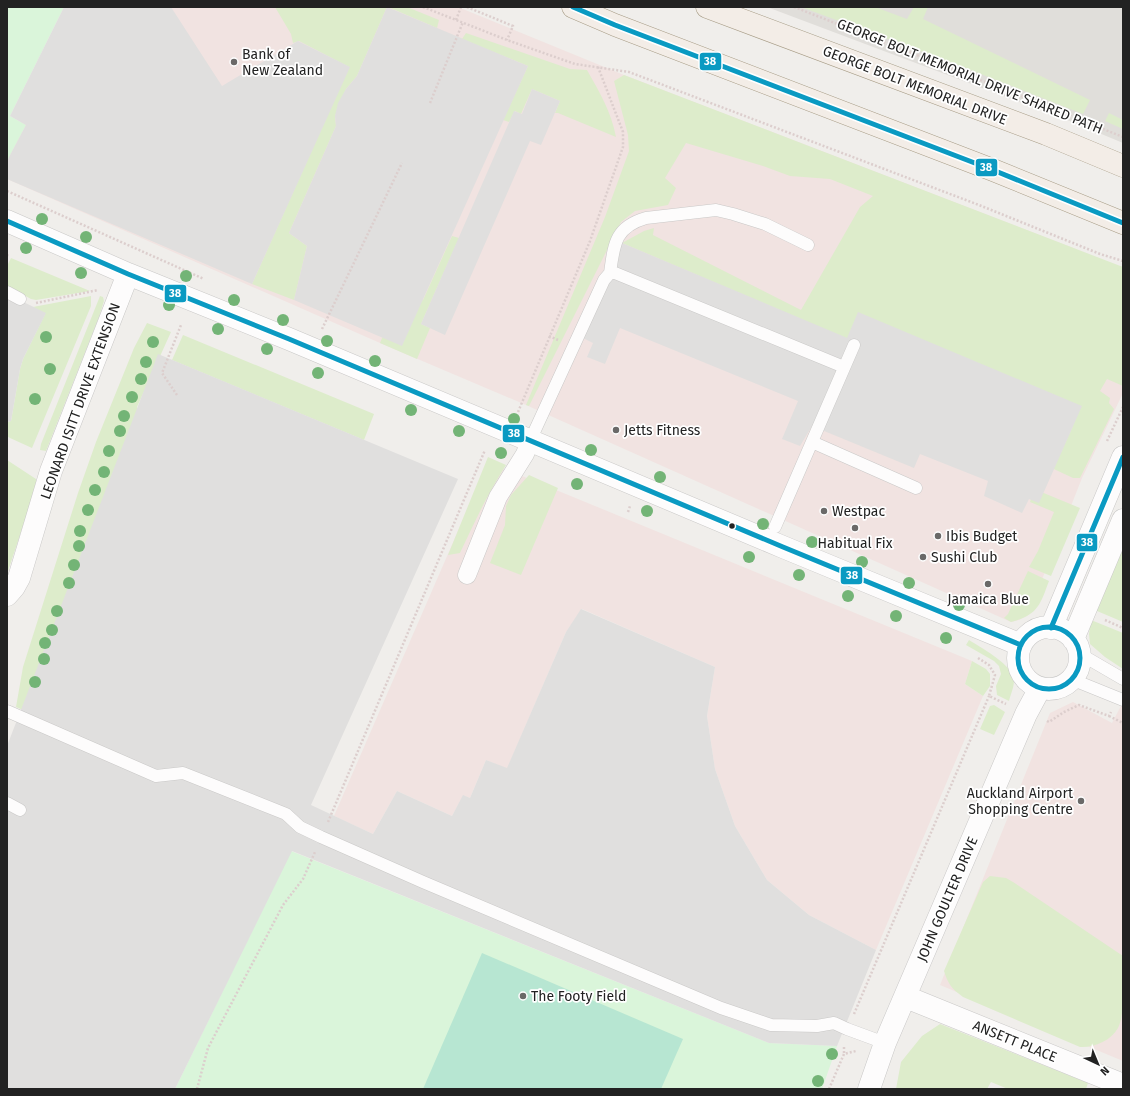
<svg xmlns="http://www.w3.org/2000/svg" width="1130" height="1096" font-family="'Fira Sans',sans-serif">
<rect width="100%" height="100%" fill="#f0eeeb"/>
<path fill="#f1e3e1" d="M 64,7 L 458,7 L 624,75 L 1076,249 L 1123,299 L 1123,393 L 1082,478 L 1028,615 L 1019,620 L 1011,622 L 526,405 L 380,343 L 7,179 L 7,161 Z
M 488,462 L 972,661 L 965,684 L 983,696 L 876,950 L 809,915 L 767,880 L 735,826 L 715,769 L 707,716 L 715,667 L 582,609 L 566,632 L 507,769 L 486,760 L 470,798 L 463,796 L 452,816 L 397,791 L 373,834 L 334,816 Z
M 1073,702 L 1112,723 L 1123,702 L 1123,1061 L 940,985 L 1050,713 Z"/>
<path fill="#e0deda" d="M 767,7 L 1123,7 L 1123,143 L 1075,123 Z"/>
<path fill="#ddeccb" d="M 275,7 L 387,7 L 357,76 L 346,89 L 335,116 L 336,126 L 289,233 L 307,246 L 294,300 L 252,284 L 349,67 L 299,41 L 293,43 L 291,34 Z
M 388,7 L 407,7 L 439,20 L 437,28 Z
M 801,7 L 875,7 L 907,19 L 914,7 L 928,7 L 923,19 L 1090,100 L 1083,114 L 950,62 Z
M 466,33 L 570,69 L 587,70 C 600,93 611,111 616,137 L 558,113 L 555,113 L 560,101 L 532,89 L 521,114 L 515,111 L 509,122 L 503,120 L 528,66 L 462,39 Z
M 624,75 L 1123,267 L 1123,386 L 1107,379 L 1100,391 L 1110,398 L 1109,403 L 1114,409 L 1080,478 L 1073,478 L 1041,463 L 1056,463 L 1073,426 L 850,340 L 622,243 L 644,231 L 654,228 L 653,235 L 801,310 L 860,207 L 873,196 L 830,179 L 790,176 L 763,166 L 686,143 L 665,178 L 676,188 L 668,205 L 635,211 L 621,222 L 529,406 L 526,405 L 605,217 L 629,151 L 628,135 L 614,81 Z
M 1109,113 L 1123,120 L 1123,129 L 1105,121 Z
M 452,236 L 459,238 L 421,324 L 430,328 L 417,359 L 380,343 L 393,312 L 423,300 Z
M 11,258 L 90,291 L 36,300 L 31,299 L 7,286 L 7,266 Z
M 91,296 L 91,306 L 32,448 L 10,438 L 7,436 L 7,422 L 11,421 L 20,369 L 23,359 L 45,314 L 33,307 Z
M 100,296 L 103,297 L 104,301 L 99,317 L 46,451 L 40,450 L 41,444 Z
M 147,323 L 171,332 L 137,407 L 158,768 L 16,707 L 23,667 L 78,493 L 96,442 L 134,348 Z
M 183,335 L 374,414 L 364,440 L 172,360 Z
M 488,457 L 506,465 C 488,493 474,523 460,553 L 448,555 Z
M 7,460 L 36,479 L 37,484 L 7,574 Z
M 529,475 L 558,488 L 521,575 L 490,563 L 505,525 L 506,506 L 511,495 Z
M 1034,489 L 1080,508 L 1051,576 L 1029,567 L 1038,551 L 1054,512 L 1030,502 Z
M 1123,543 L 1123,622 L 1097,611 L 1096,605 Z
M 1028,571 L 1049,581 C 1040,605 1038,615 1011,622 L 1004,618 L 1008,614 Z
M 1091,620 L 1123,633 L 1123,669 L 1105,657 L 1090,644 L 1089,634 Z
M 969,640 C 980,647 1009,663 1013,676 C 1016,683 1011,693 1009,701 L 997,695 L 996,686 L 1001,674 L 999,666 L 994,661 L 966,645 Z
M 972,661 L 986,669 L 990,674 L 990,686 L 983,696 L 965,684 Z
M 994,705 L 1005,712 L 994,735 L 980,729 L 990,706 Z
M 990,876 L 1006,878 L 1013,882 L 1123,956 C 1123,975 1126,1012 1118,1028 C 1111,1041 1093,1048 1080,1047 L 963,997 C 952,989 948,984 944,971 L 983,882 Z
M 940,1024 L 1088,1083 L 1086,1089 L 1008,1089 L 991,1082 L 987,1089 L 896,1089 L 901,1062 L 922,1036 Z"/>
<path fill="#daf5da" d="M 7,7 L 64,7 L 10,116 L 26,125 L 7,161 Z
M 291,851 L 769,1043 L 837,1046 L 822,1089 L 175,1089 Z"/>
<path fill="#b7e6d2" d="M 482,953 L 683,1039 L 661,1089 L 423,1089 Z"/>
<path fill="#e0dfde" d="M 64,7 L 171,7 L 222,86 L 298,41 L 350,67 L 252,284 L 7,179 L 7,161 L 26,125 L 10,116 Z
M 387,7 L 528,66 L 402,346 L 294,300 L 307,246 L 289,233 L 336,126 L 335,116 L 338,103 L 346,89 L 357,76 Z
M 532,89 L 560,101 L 541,145 L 530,141 L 445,335 L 421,324 L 514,111 L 522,114 Z
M 622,243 L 845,337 L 847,338 L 858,312 L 1082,406 L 1039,503 L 1029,499 L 1022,513 L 984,496 L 988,481 L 920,454 L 914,468 L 812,426 L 800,446 L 782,439 L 798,401 L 620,328 L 605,364 L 587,357 L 593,343 L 583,338 Z
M 7,294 L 46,313 L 23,359 L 20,369 L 11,421 L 7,422 Z
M 158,354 L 458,479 L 311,805 L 373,834 L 397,791 L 452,816 L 463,795 L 470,798 L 486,760 L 507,768 L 566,632 L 581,609 L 715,667 L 707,716 L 715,769 L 735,826 L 767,880 L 809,915 L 876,950 L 837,1046 L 769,1043 L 292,851 L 175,1089 L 7,1089 L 7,746 Z"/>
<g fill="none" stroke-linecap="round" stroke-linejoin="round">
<defs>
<path id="service" d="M 610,273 C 614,244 615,227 646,218 L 716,210 L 733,214 L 765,224 L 808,245
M 7,292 L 20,299
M 530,441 L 604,280 L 610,273 L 615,273 L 844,367
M 812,442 L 916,488
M 775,527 L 854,345
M 1080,654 L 1123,679
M 1071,679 L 1123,700
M 7,711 L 156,776 L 183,773 L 286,814 L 300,827 L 321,837 L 423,882 L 721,1008 L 771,1025 L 817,1026 L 834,1023 L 847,1029 L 885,1043
M 7,803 L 20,810"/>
<path id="pedestrian" d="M 467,575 L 498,497 L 525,454 L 530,441"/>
<path id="minor" d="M 7,221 L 128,274 L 289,339 L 783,547 L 1021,645
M 7,595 L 14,587 L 19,578 L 51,471 L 128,274
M1018 658a31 31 0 1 1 62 0a31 31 0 1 1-62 0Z
M 1051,628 L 1123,457
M 1073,639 L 1123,520
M 906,997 L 1123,1085
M 869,1089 L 885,1043 L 1026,714 L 1040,688"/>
<path id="primary" d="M 573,7 L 615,25 L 993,170 L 1123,223
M 707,7 L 1046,134 L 1123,166"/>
</defs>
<use href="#service" stroke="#c9c8c7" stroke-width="13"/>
<use href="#pedestrian" stroke="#c9c8c7" stroke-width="19"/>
<use href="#minor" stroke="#c9c8c7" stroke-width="23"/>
<use href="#primary" stroke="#a79c86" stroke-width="23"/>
<path stroke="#dccecd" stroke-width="2.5" stroke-dasharray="2 2" stroke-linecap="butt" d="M 423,7 L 507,40 L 575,64 L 629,72 L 979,205 L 1100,254 L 1123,261
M 467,7 L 513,26 L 507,40
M 794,7 L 1052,108 L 1123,137
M 456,20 L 461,7
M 430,103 L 463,22
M 7,191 L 204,279
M 7,256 L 8,253
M 36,303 L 98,290
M 322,329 L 402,163
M 549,336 L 558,340
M 177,395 L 162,373 L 181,325
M 518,412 L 590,241 L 623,147 L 623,132 L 598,67
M 1107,441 L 1123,407
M 628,512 L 630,506
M 1105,620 L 1123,628
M 978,658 L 989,665 L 995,675 L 989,696 L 1006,704
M 1109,716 L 1123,723
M 1047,721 L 1049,722 L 1064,712 L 1079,705 L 1109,716 L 1111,712
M 328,822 L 485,450
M 854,1014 L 989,696
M 844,1047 L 844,1054
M 197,1089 L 208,1048 L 283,905 L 303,879 L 315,852
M 829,1089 L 844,1054 L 856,1051"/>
<use href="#service" stroke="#fdfcfc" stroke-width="12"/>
<use href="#pedestrian" stroke="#fdfcfc" stroke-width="18"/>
<use href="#minor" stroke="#fdfcfc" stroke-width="22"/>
<use href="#primary" stroke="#f3ede7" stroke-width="22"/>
<defs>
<path id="bus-1" d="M 573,7 L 615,25 L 993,170 L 1123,223
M 7,221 L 128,274 L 289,339 L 783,547 L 1021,645
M1018 658a31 31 0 1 1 62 0a31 31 0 1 1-62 0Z
M 1051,628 L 1123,457"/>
</defs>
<use href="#bus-1" stroke="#fff" stroke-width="8"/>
<use href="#bus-1" stroke="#0a9ac2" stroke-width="5"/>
</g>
<g fill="#73b476">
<circle cx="42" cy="219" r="6"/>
<circle cx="86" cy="237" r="6"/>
<circle cx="26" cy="248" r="6"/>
<circle cx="81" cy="273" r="6"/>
<circle cx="186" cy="276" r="6"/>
<circle cx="234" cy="300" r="6"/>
<circle cx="169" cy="305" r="6"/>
<circle cx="283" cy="320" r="6"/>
<circle cx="218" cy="329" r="6"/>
<circle cx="46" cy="337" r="6"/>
<circle cx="327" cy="341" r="6"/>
<circle cx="153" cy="342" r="6"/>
<circle cx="267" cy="349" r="6"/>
<circle cx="375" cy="361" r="6"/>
<circle cx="146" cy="362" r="6"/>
<circle cx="50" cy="369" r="6"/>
<circle cx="318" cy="373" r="6"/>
<circle cx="141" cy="379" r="6"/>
<circle cx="132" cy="397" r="6"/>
<circle cx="35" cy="399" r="6"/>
<circle cx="411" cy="410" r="6"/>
<circle cx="124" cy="416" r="6"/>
<circle cx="514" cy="419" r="6"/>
<circle cx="120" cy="431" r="6"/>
<circle cx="459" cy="431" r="6"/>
<circle cx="591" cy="450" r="6"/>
<circle cx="109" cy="451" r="6"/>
<circle cx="501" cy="453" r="6"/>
<circle cx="104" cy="472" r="6"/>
<circle cx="660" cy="477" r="6"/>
<circle cx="577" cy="484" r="6"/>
<circle cx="95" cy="490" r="6"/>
<circle cx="88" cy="510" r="6"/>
<circle cx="647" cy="511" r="6"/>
<circle cx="763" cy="524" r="6"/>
<circle cx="80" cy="531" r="6"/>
<circle cx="812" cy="542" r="6"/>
<circle cx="79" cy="546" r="6"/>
<circle cx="749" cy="557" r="6"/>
<circle cx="862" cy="562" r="6"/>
<circle cx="74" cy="565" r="6"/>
<circle cx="799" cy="575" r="6"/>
<circle cx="69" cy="583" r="6"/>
<circle cx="909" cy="583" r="6"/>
<circle cx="848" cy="596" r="6"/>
<circle cx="959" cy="605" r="6"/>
<circle cx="57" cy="611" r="6"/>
<circle cx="896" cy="616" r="6"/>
<circle cx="52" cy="630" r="6"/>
<circle cx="946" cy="638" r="6"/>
<circle cx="45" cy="643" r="6"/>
<circle cx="44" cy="659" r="6"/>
<circle cx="35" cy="682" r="6"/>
<circle cx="832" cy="1054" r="6"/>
<circle cx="818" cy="1081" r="6"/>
</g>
<g fill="#6a6968" stroke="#fff" stroke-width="1.5">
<circle cx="234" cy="62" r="4"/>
<circle cx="616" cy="430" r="4"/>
<circle cx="824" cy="511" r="4"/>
<circle cx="855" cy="528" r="4"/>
<circle cx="938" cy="536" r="4"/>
<circle cx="923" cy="557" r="4"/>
<circle cx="988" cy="584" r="4"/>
<circle cx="1081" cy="801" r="4"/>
<circle cx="523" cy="996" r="4"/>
</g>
<circle fill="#222" stroke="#fff" stroke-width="1.5" cx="732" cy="526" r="3.5"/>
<g text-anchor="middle" stroke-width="3.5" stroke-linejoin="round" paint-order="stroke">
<g font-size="14" fill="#222" stroke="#fff" text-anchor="start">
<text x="242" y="59">Bank of<tspan x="242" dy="16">New Zealand</tspan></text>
<text x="624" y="435">Jetts Fitness</text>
<text x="832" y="516">Westpac</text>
<text x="946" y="541">Ibis Budget</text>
<text x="855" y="548" text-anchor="middle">Habitual Fix</text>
<text x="931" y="562">Sushi Club</text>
<text x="988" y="604" text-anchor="middle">Jamaica Blue</text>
<text x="1073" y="798" text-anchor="end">Auckland Airport<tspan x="1073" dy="16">Shopping Centre</tspan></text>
<text x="531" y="1001">The Footy Field</text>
</g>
<g font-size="14" fill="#222" stroke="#fff">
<text transform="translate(970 76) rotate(22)" y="5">GEORGE BOLT MEMORIAL DRIVE SHARED PATH</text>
<text transform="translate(915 85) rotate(21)" y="5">GEORGE BOLT MEMORIAL DRIVE</text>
<text transform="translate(80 401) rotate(-70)" y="5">LEONARD ISITT DRIVE EXTENSION</text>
<text transform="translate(947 899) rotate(-67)" y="5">JOHN GOULTER DRIVE</text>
<text transform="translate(1015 1041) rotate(22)" y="5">ANSETT PLACE</text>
</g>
</g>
<g stroke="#fff" stroke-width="1.5">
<rect x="699" y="52" width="23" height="19" rx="4" fill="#0a9ac2"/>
<rect x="975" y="158" width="23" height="19" rx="4" fill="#0a9ac2"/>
<rect x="164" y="284" width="23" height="19" rx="4" fill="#0a9ac2"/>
<rect x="502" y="424" width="23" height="19" rx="4" fill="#0a9ac2"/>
<rect x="1076" y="533" width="22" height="19" rx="4" fill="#0a9ac2"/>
<rect x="840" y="566" width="23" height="19" rx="4" fill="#0a9ac2"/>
</g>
<g font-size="11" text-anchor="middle" font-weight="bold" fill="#fff">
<text x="710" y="65">38</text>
<text x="986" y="171">38</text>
<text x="175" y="297">38</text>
<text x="514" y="437">38</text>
<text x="1087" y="546">38</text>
<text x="852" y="579">38</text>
</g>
<rect width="1130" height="1096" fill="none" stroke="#222222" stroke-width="16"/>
<g transform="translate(1098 1064) rotate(136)" stroke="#ffffff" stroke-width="3" paint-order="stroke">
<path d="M0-3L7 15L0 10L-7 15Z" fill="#222222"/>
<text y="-6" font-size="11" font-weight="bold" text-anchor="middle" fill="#222222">N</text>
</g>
</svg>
